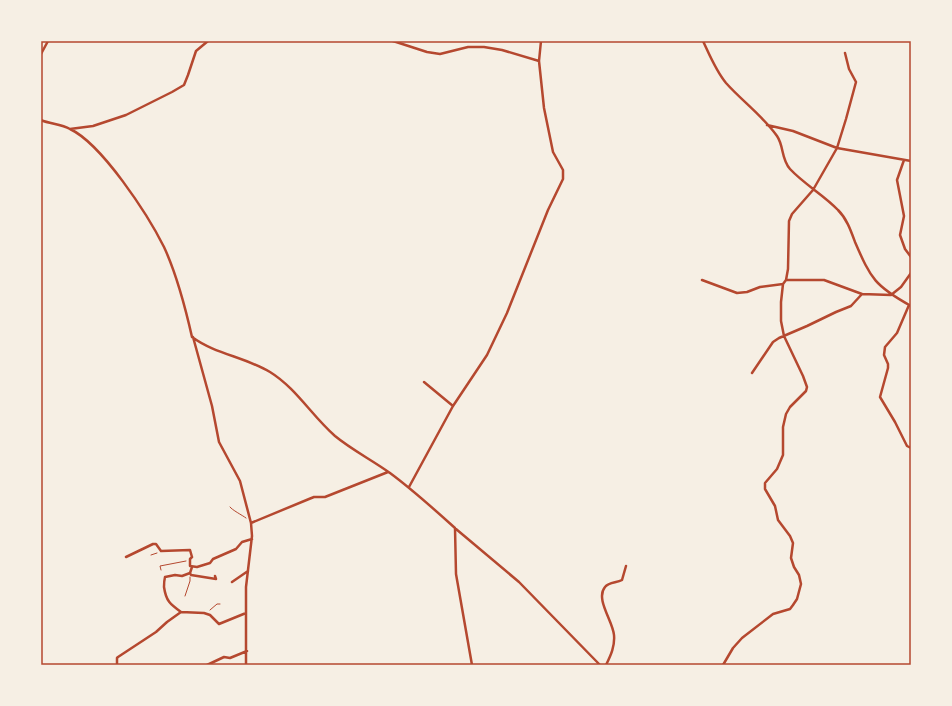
<svg xmlns="http://www.w3.org/2000/svg" width="952" height="706" font-family="Raleway,sans-serif">
<rect width="100%" height="100%" fill="#f6efe4"/>
<g fill="none" stroke-linecap="round" stroke-linejoin="round">
<path stroke="#b5482f" stroke-width="1" d="M 230,507 C 232,510 242,515 246,518
M 151,555 L 157,553
M 161,570 L 160,566 L 186,561
M 185,596 L 190,581 L 190,577
M 210,610 L 217,604 L 220,604"/>
<path stroke="#b5482f" stroke-width="2.5" d="M 393,41 L 427,52 L 440,54 L 468,47 L 484,47 L 502,50 L 539,61
M 703,41 C 710,56 716,71 726,83 C 742,101 763,116 777,136 C 784,146 781,159 790,169 C 805,185 824,195 838,210 C 847,219 851,231 855,242 C 871,279 875,286 911,306
M 41,54 L 48,41
M 41,120 C 50,124 61,124 70,129 C 102,144 148,215 164,247 C 177,275 185,306 192,337 C 215,354 245,357 270,372 C 296,388 312,416 335,436 C 352,450 372,460 390,473 C 413,490 434,509 455,528 L 456,574 L 472,665
M 767,125 L 793,131 L 837,148 L 911,161
M 70,129 L 93,126 L 126,115 L 172,92 L 184,85 L 188,75 L 196,51 L 208,41
M 904,160 L 897,180 L 904,216 L 900,235 L 905,249 L 911,257
M 702,280 L 737,293 L 747,292 L 760,287 L 783,284
M 786,280 L 824,280 L 862,294
M 909,305 L 897,333 L 885,347 L 884,355 L 888,364 L 888,368 L 880,397 L 895,422 L 907,446 L 911,448
M 193,337 L 212,406 L 219,442 L 240,481 L 251,523 L 252,536 L 246,587 L 246,665
M 752,373 L 773,342 L 779,338 L 807,326 L 836,312 L 851,306 L 862,294 L 891,295 L 901,287 L 911,273
M 424,382 L 453,406
M 409,487 L 453,406 L 487,355 L 507,313 L 548,210 L 563,179 L 563,170 L 553,152 L 544,108 L 539,61 L 541,41
M 251,523 L 309,499 L 314,497 L 325,497 L 388,472
M 456,529 L 519,582 L 600,665
M 126,557 L 153,544 L 156,544 L 161,551 L 190,550 L 192,557
M 192,557 L 190,559 L 190,566 L 197,567 L 210,563 L 213,559 L 236,549 L 242,542 L 252,539
M 190,573 L 191,575 L 216,579 L 215,576
M 232,582 L 248,571
M 181,612 C 170,604 166,601 164,587 C 164,583 164,581 165,577 L 175,575 L 182,576 L 190,573 L 192,567
M 117,665 L 117,658 L 118,657 L 156,632 L 167,622 L 181,612 L 204,613 L 210,615 L 219,624 L 246,613
M 207,665 L 224,657 L 230,658 L 247,651
M 606,665 C 611,655 615,646 614,635 C 613,621 595,599 605,587 C 609,582 617,583 622,580 L 626,566
M 723,665 L 733,648 L 742,638 L 773,614 L 790,609 L 793,605 L 797,599 L 801,584 L 799,575 L 794,567 L 791,558 L 793,543 L 790,536 L 778,520 L 775,506 L 765,489 L 765,483 L 777,469 L 783,455 L 783,427 L 786,414 L 790,407 L 806,391 L 807,387 L 803,376 L 784,336 L 781,321 L 781,302 L 783,284 L 786,280 L 788,269 L 789,221 L 792,214 L 813,190 L 837,148 L 846,119 L 856,82 L 849,69 L 845,53"/>
</g>
<rect width="952" height="706" fill="none" stroke="#f6efe4" stroke-width="84"/>
<rect x="42" y="42" width="868" height="622" fill="none" stroke="#b5482f" stroke-width="1.5"/>
</svg>
